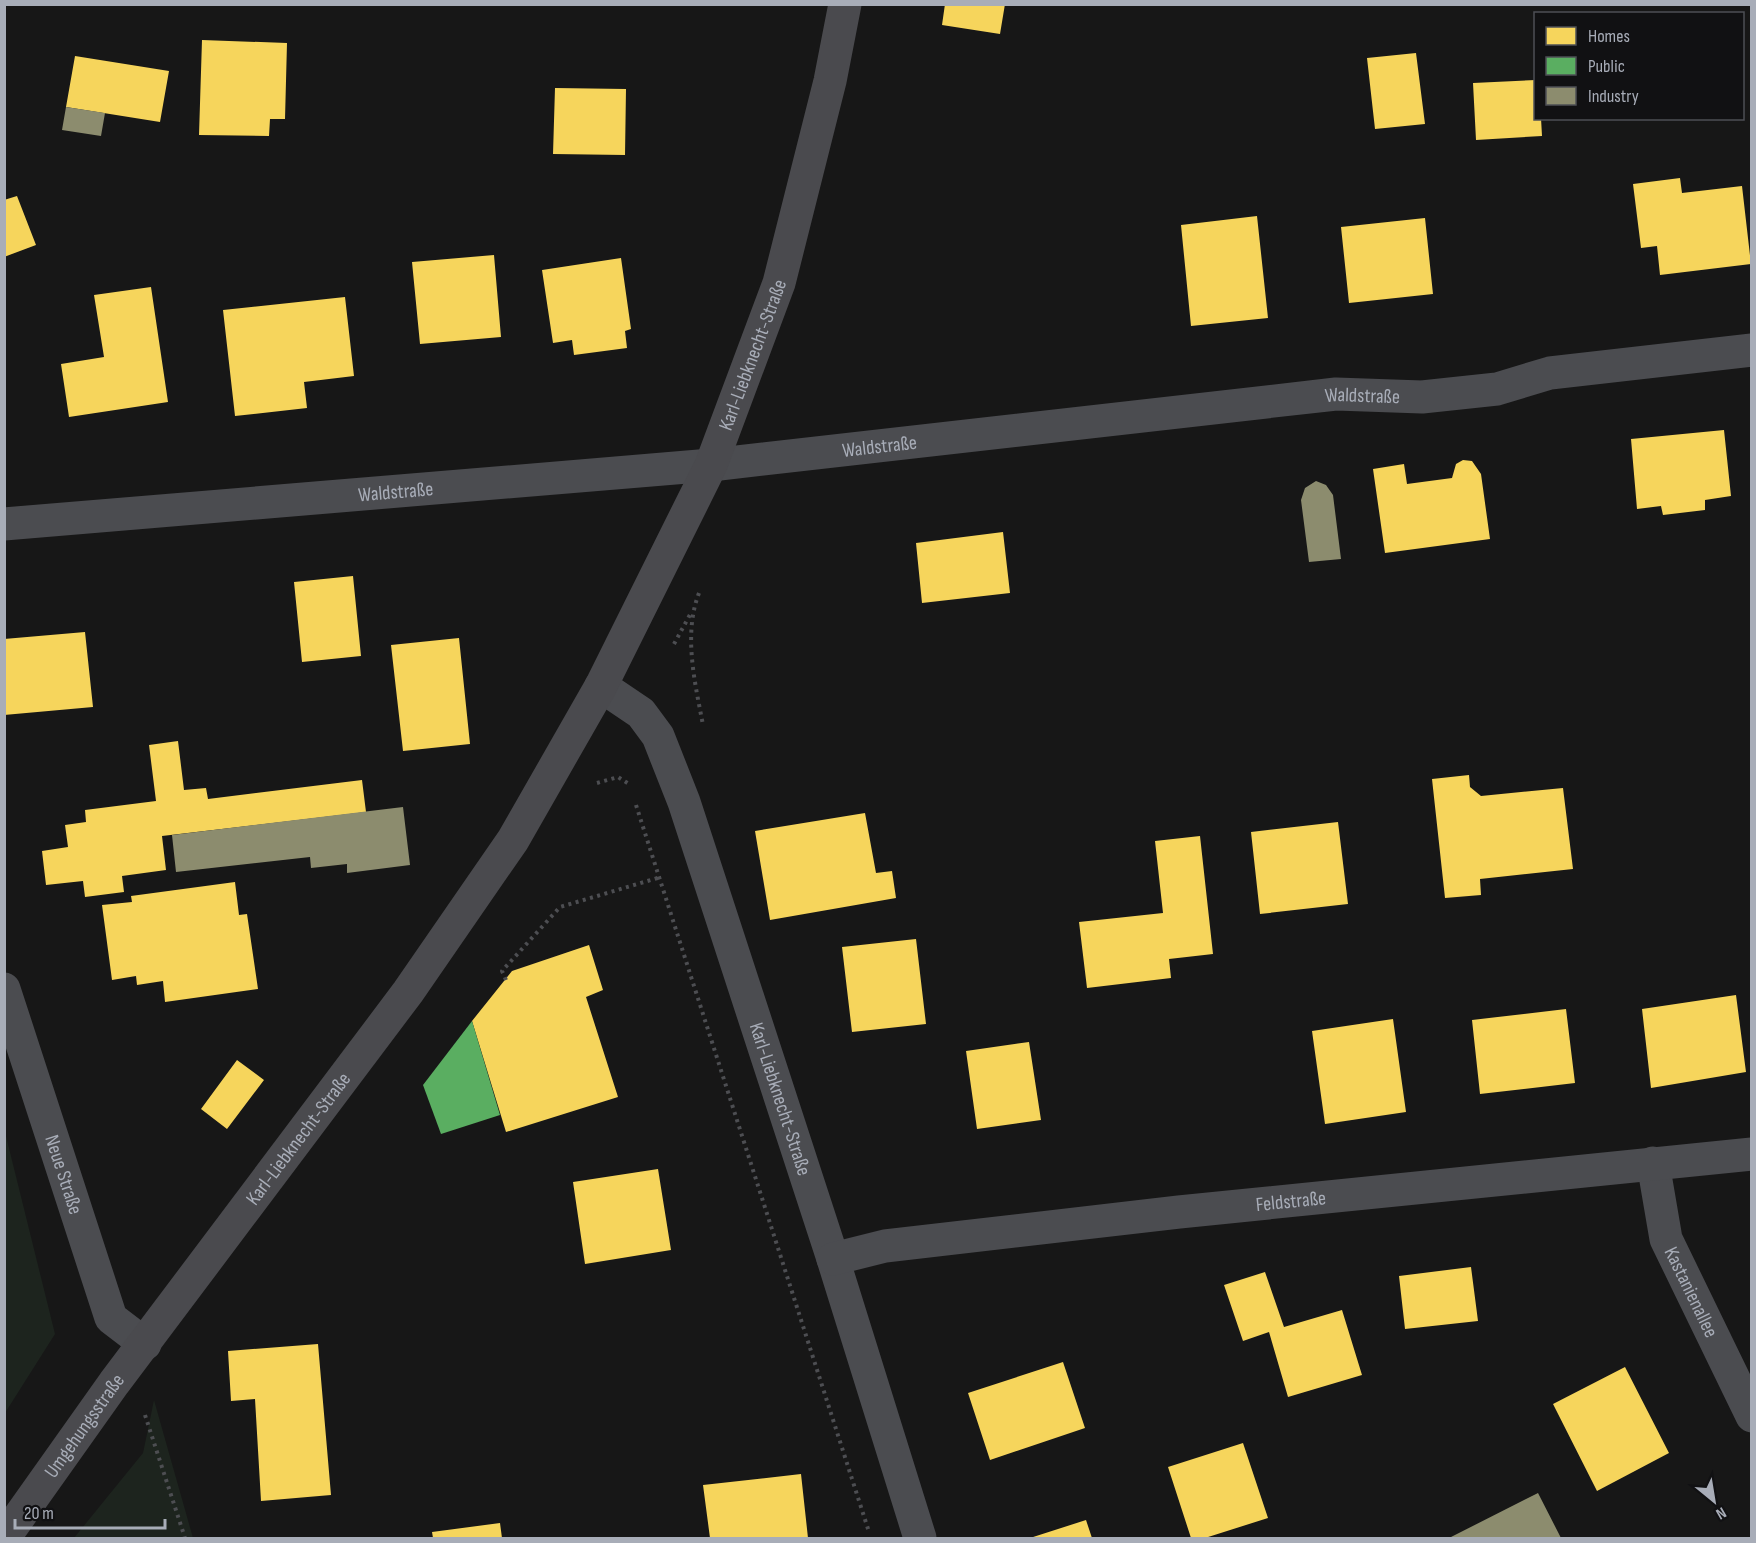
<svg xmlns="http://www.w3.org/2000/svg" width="1756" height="1543" font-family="'Sofia Sans Condensed',sans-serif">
<rect width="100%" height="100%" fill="#171717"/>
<path fill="#1d241e" d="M 4,1128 L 55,1334 L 5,1413 L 4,1413 Z
M 154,1400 L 193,1538 L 74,1538 L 143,1453 Z"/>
<path fill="#f6d55c" d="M 945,4 L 1005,4 L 1000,34 L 942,25 Z
M 202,40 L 287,43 L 285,119 L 270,119 L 269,136 L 199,135 Z
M 1416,53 L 1425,124 L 1375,129 L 1367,58 Z
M 75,56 L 169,71 L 160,122 L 66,107 Z
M 1536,80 L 1536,118 L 1541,118 L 1542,136 L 1476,140 L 1473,83 Z
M 555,88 L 626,89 L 625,155 L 553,154 Z
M 1680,178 L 1682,193 L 1742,186 L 1751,264 L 1660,275 L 1657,246 L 1641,248 L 1633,184 Z
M 17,196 L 36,245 L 4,257 L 4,200 Z
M 1257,216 L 1268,318 L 1191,326 L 1181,225 Z
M 1425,218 L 1433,294 L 1349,303 L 1341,227 Z
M 494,255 L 501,337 L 420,344 L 412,262 Z
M 621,258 L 631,329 L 625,331 L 627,348 L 574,355 L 572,340 L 553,343 L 542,270 Z
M 151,287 L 168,402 L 69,417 L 61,364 L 104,357 L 94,295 Z
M 345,297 L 354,376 L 304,382 L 307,408 L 235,416 L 223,310 Z
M 1724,430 L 1731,496 L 1705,500 L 1705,510 L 1663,515 L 1661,506 L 1637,509 L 1631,439 Z
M 1463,460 L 1472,461 L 1481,474 L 1490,539 L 1385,553 L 1373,469 L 1404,464 L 1407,484 L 1452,478 L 1456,464 Z
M 1003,532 L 1010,593 L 922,603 L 916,543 Z
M 353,576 L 361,656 L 302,662 L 294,582 Z
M 85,632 L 93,707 L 4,715 L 4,639 Z
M 459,638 L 470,744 L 403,751 L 391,645 Z
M 178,741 L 184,790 L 206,788 L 208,799 L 362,780 L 366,812 L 162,836 L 166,870 L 122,876 L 124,892 L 85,897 L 83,881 L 46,885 L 42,851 L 68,847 L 65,825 L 86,822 L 85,810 L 156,801 L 149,745 Z
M 1469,775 L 1470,787 L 1481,796 L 1563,788 L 1573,869 L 1480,879 L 1481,895 L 1445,898 L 1432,779 Z
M 865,813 L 876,873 L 892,871 L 896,898 L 770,920 L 755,831 Z
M 1338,822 L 1348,904 L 1260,914 L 1251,832 Z
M 1200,836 L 1213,954 L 1169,959 L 1171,978 L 1087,988 L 1079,922 L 1163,913 L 1155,841 Z
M 235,882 L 239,915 L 247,914 L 258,989 L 165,1002 L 163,981 L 137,985 L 136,976 L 112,980 L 102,905 L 132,902 L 131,896 Z
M 916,939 L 926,1024 L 852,1032 L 842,947 Z
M 589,945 L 603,990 L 586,997 L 618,1097 L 506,1132 L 472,1021 L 512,971 Z
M 1736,995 L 1746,1072 L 1651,1088 L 1642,1009 Z
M 1566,1009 L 1575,1083 L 1480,1094 L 1472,1020 Z
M 1393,1019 L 1406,1112 L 1325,1124 L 1312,1031 Z
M 1029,1042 L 1041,1120 L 977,1129 L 966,1051 Z
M 237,1060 L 264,1080 L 227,1129 L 201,1109 Z
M 658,1169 L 671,1250 L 585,1264 L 573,1182 Z
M 1471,1267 L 1478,1321 L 1405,1329 L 1399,1276 Z
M 1265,1272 L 1284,1327 L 1342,1310 L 1362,1375 L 1288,1397 L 1269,1332 L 1243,1341 L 1224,1285 Z
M 318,1344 L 331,1495 L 261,1501 L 255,1399 L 231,1401 L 228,1351 Z
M 1063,1362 L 1085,1428 L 990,1460 L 968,1393 Z
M 1625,1367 L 1669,1453 L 1597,1491 L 1553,1404 Z
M 1243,1443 L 1268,1518 L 1205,1538 L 1191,1538 L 1168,1467 Z
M 801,1474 L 808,1538 L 710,1538 L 703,1485 Z
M 1086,1520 L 1092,1538 L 1030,1538 Z
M 500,1523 L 502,1538 L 433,1538 L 432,1532 Z"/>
<path fill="#5aae61" d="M 472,1021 L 500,1115 L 441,1134 L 423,1085 Z"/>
<path fill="#8c8c6e" d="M 66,107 L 105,113 L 101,136 L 62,130 Z
M 1316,481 L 1326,485 L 1333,495 L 1341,559 L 1309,562 L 1301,500 L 1305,488 Z
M 403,807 L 410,865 L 347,873 L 347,864 L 311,868 L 310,857 L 176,872 L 172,835 Z
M 1538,1493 L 1561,1538 L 1452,1538 L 1451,1537 Z"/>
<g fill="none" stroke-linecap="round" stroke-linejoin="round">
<path stroke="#4d4e52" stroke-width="4" stroke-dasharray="3 4.5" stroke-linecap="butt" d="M 699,593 C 683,634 695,683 703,725
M 674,644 L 692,611
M 597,783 L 618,777 L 629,784
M 636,805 L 869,1532
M 506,980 L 502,971 L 560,907 L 661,877
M 145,1415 L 185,1538"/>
<g stroke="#4b4c50" stroke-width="33">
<path id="s1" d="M 4,524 L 711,465 L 1336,394 L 1422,397 L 1497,389 L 1550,373 L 1752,350"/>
<path id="s2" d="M 601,686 L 641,713 L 658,736 L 684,802 L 833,1259 L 920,1538"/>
<path id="s3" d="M 4,989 L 111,1318 L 145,1344"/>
<path id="s4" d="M 1653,1163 L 1666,1239 L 1752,1416"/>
<path id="s5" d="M 833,1259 L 885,1246 L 1179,1212 L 1752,1154"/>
</g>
<path stroke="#4a4a4e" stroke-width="33" id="s6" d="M 4,1538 L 114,1383 L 408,992 L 513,840 L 601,686 L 711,465 L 779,283 L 830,81 L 845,4"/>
</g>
<g text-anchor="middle" stroke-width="6" stroke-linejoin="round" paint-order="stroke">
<g font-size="20" fill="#a8adb8" stroke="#111113">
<text dy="7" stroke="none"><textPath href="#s6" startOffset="1406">Karl-Liebknecht-Straße</textPath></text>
<text dy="7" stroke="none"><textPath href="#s1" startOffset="1365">Waldstraße</textPath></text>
<text dy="7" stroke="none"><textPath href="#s1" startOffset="879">Waldstraße</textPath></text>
<text dy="7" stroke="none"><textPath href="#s1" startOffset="393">Waldstraße</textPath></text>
<text dy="7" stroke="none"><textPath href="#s2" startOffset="460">Karl-Liebknecht-Straße</textPath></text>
<text dy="7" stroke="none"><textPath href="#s6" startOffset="496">Karl-Liebknecht-Straße</textPath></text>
<text dy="7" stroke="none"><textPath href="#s3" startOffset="195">Neue Straße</textPath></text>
<text dy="7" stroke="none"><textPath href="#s5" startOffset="462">Feldstraße</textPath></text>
<text dy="7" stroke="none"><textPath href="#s4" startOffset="136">Kastanienallee</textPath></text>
<text dy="7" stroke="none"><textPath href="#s6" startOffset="138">Umgehungsstraße</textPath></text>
</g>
</g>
<rect width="1756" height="1543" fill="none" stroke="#a8adb8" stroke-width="12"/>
<rect x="1534" y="12" width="210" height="108" fill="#111113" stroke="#4d4f55" stroke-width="1.5"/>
<rect x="1546" y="27" width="30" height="18" fill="#f6d55c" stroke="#4d4f55" stroke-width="1.5"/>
<text x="1588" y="42" font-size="18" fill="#a8adb8">Homes</text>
<rect x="1546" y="57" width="30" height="18" fill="#5aae61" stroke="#4d4f55" stroke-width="1.5"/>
<text x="1588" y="72" font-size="18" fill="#a8adb8">Public</text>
<rect x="1546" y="87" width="30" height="18" fill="#8c8c6e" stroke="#4d4f55" stroke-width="1.5"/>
<text x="1588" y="102" font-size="18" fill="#a8adb8">Industry</text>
<g transform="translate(1714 1501) rotate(150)" stroke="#111113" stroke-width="4.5" paint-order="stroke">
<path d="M0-4.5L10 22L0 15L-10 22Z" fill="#a8adb8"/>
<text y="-9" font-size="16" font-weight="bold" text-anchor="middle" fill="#a8adb8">N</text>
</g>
<path d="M15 1519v9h150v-9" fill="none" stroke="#a8adb8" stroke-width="3"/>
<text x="24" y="1519" font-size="18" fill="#a8adb8" stroke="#111113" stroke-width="4.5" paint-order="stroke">20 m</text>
</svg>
